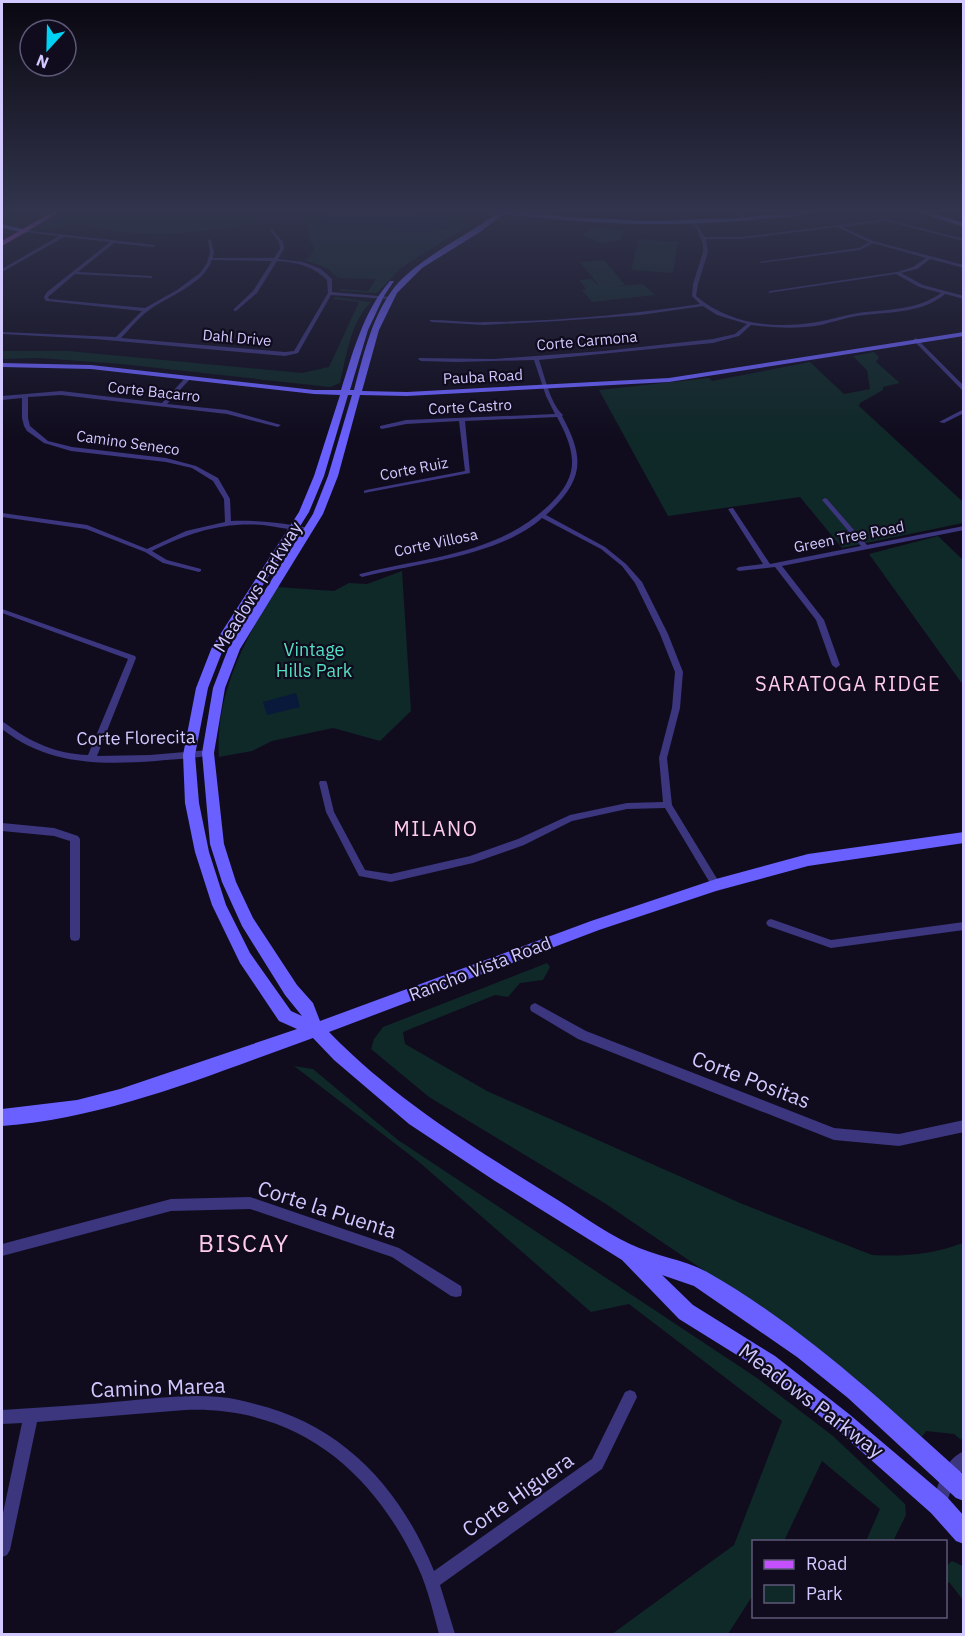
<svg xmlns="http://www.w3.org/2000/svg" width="965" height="1636" font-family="'IBM Plex Sans',sans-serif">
<rect width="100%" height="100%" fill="#100c1e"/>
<path fill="#0f2828" d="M 2,209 L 47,209 C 31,218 20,226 2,224 Z
M 68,209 C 85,209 121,205 137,209 C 141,211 148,213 154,213 C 195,215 306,195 333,223 L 374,224 L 396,230 L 444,229 L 449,224 L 446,215 L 413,216 L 390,211 L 338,209 L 472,209 L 482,211 L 486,214 L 401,268 L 377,293 L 339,291 L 341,289 L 368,291 L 376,279 L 338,278 L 327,268 L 304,260 L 309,258 L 314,249 L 308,234 L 308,225 C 293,211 268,218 250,223 C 209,233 163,236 121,232 C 105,230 88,223 71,223 C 60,223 55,231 41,229 L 40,227 L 56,219 Z
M 594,228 L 620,230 L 623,231 L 620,240 L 600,243 L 583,235 L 586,231 Z
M 639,239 L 678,242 L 673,273 L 631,270 Z
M 604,260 L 625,285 L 612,287 L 643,284 L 655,295 L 592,302 L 582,290 L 586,289 L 579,280 L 591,279 L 600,287 L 580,262 Z
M 335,297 L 371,302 C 351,321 346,357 340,383 L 330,387 L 121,364 L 39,358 L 2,359 L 2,351 L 69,351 L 302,373 L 329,367 L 359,302 L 333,299 Z
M 874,352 L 879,357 L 876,362 L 900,383 L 883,387 L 883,390 L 860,403 L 859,406 L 963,502 L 963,523 L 842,548 L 800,497 L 668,516 L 599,390 L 709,378 L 712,381 L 810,362 L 844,394 L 870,389 L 867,370 L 853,356 Z
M 938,536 L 963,560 L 963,685 L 869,554 Z
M 402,571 L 411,711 L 380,741 L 333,728 L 272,741 L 252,751 L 219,757 C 215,694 245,639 277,587 L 334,591 L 349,583 L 367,584 Z
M 547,963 L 550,967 L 543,980 L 520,983 L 508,997 L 495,995 L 403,1032 L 405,1044 L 487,1091 L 740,1203 L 872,1255 C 903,1257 934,1254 963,1243 L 963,1436 L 961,1440 L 954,1434 L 926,1431 L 922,1437 L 808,1341 L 606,1204 L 429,1097 L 371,1049 L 374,1039 L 383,1027 Z
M 294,1066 L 313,1069 L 398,1140 L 757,1378 L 833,1436 L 905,1504 L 906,1515 L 893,1541 L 866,1541 L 880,1509 L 822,1461 L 784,1541 L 754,1542 L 753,1595 L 728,1634 L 612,1634 L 734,1545 L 782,1421 L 629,1304 L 591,1312 L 419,1162 Z
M 952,1561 L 963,1566 L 963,1600 L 949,1582 L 946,1586 L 946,1566 Z"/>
<path fill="#08193b" d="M 301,209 L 446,215 L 450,226 L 411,234 L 374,224 L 331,223 L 327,217 Z
M 296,693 L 300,707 L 267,715 L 263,702 Z"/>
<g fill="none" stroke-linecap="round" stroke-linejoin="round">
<path fill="#3b367e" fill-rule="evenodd" d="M 614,209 L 700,209 L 698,210 Z
M 730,209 L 735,209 L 748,221 L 745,222 Z
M 964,209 L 964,211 L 961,209 Z
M 886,219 L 964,239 L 964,241 L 886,221 L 842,227 L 873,241 L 964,265 L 964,268 L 930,259 L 917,269 L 901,273 L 923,285 L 964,296 L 964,299 L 945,294 C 920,315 887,311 857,316 C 845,318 833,322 821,325 C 798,329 775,328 751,325 L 739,336 L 713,343 L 539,360 C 545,377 550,403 563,415 L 562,416 C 586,460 583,481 546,515 L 605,547 L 626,564 L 642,582 L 668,634 L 683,672 L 680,708 L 667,758 L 672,805 L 719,882 L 721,885 L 719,888 L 716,889 L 713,888 L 665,808 L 627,809 L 572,821 L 524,845 L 473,863 L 391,882 L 359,876 L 326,812 L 319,783 L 320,781 L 326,781 L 327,783 L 334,812 L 365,870 L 391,874 L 470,856 L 518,839 L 570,815 L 627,803 L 663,802 L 659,758 L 672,708 L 675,672 L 660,634 L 635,583 L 622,566 L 601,549 L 542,518 C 500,556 416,563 362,577 L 359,575 L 360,574 C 409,561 464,557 510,533 C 524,526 536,517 547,507 C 561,494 573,479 572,460 C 571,444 564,430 557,417 L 465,421 L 470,473 L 364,493 L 364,491 L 366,490 L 465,471 L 459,421 L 406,424 L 382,429 L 380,428 L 380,426 L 406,420 L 555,414 L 546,396 L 534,360 L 457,362 L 421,361 L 418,359 L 419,358 L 494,359 L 604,351 L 713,339 L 735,334 L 747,324 L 717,315 L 703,306 L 640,315 L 558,321 L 484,325 L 432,322 L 430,321 L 430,320 C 448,320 467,323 485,322 C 557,321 629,315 700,304 L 692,296 L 693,284 L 703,252 L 703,244 L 694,223 L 696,223 L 705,237 L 741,237 ZM 837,227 L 869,242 L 859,248 L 759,262 L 761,263 L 860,250 L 873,243 L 926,258 L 913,267 L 897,272 L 770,291 L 768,293 L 896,274 L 919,287 L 941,293 C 916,311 887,309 858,313 C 844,315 831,320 817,322 C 775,329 730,325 696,296 L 698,284 L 708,252 L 706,239 L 741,239 Z
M 272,229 L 283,242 L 284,249 L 278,259 L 303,262 L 321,269 L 332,279 L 332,292 L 390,297 L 392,298 L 390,299 L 331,295 L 298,353 L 285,356 L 95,339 L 2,334 L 2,332 L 116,337 L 142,311 L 47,301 L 45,300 L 44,297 L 47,292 L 110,242 L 64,237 L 2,272 L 2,269 L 59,236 L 25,232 L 24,230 L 155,245 L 153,247 L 114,243 L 78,272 L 151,276 L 153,278 L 75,274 L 48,297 L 49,299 L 145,308 L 177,290 L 200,273 L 207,263 L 210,252 L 208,239 L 211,240 L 214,252 L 213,258 L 274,258 L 280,249 L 279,242 L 270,230 ZM 212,260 L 272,261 L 253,291 L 234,309 L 234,311 L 236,311 L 257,293 L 277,261 C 296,262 313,266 327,280 L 328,293 L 294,351 L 285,352 L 121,338 C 130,329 138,318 148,311 C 169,295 202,286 212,260 Z
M 916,338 L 964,386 L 964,392 L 914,341 L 913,340 Z
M 186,377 L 191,378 L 167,404 L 227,410 L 281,425 L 278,427 L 227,414 L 61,395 L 28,397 L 28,418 L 30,426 L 48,441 L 72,447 L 166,458 L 196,466 L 218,478 L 230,499 L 231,521 C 257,520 284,523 309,528 L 309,530 C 294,531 278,527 263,525 C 221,522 189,533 152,551 L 167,560 L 201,569 L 201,571 L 199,572 L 163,563 L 145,552 L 86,529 L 2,517 L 2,513 L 87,525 L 147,549 L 186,531 L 225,522 L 224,499 L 213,481 L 192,468 L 166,462 L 71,451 L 44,443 L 27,431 L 24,426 L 22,418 L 22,398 L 2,400 L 2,396 L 61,391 L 162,403 Z
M 964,409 L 964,413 L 944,423 L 939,422 Z
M 825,498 L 827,499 L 867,545 L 964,526 L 964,530 L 782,566 L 824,620 L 840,665 L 836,668 L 832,665 L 816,620 L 775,567 L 739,571 L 736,569 L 739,567 L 763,564 L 728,509 L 733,508 L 770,564 L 861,546 L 823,501 L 822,500 Z
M 2,609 L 135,656 L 136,658 L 97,756 L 150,755 L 208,750 L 212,753 L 211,755 C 193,759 174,759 156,761 C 99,765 48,765 2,729 L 2,722 L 5,723 C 30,742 56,754 88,755 L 128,659 L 2,613 Z
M 2,823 L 54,828 L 78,836 L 80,839 L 80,937 L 79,940 L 75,941 L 71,940 L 70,937 L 70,841 L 54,836 L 2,831 Z
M 771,919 L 831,940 L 964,922 L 964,930 L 831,948 L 768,926 L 766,923 L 768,920 Z
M 535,1003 L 586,1031 L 834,1128 L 899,1134 L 964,1120 L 964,1132 L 899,1146 L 834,1140 L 578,1039 L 531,1011 L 530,1008 L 531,1005 Z
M 250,1197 L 399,1248 L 461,1286 L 462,1291 L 461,1296 L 456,1297 L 451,1296 L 392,1257 L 250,1209 L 171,1211 L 2,1256 L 2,1244 L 171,1199 Z
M 630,1390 L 635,1392 L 637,1397 L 602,1469 L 440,1585 L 455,1634 L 439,1634 C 432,1608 426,1581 413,1557 C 367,1464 291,1406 185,1410 L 37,1422 L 10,1550 L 7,1555 L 2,1557 L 2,1518 L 22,1423 L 2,1424 L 2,1410 C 43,1407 84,1405 125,1401 C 156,1398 188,1394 220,1397 C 232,1398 244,1401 255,1404 C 343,1425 401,1489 434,1571 L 592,1459 L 625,1392 Z
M 964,1451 L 964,1469 L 955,1479 L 944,1510 L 939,1512 L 934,1510 L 932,1505 C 938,1486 943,1460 964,1451 Z"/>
<path fill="#6a60ff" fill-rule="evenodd" d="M 479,209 L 509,209 L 568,217 L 652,221 L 737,218 L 825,209 C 806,217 781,217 761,219 C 675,228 589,224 504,214 L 480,232 L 422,268 L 397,293 L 379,330 L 362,391 L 407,392 L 669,378 L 964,332 L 964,336 L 669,382 L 407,396 L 360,395 L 338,476 L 323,514 L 240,649 L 225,688 L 214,753 L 224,844 L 236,882 L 253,918 L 297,985 L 313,1003 L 320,1021 L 591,921 L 716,879 L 808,854 L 964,832 L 964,843 L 808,866 L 716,891 L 599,930 L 329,1032 C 393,1098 471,1146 548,1194 C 575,1210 602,1231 630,1244 C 654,1256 683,1259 707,1272 C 802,1326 883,1402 964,1475 L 964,1501 L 956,1498 L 848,1398 L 797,1357 L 694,1286 L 662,1275 L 693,1305 L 775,1356 L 849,1414 L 947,1497 L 964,1516 L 964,1544 L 956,1541 L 931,1513 L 835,1428 L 761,1370 L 679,1319 L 622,1260 L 495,1181 L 409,1124 L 334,1060 L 313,1038 C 212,1074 110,1118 2,1126 L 2,1109 L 77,1100 L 120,1089 L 297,1029 L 279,1021 L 240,963 L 212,905 L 195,852 L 185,803 L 183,755 L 196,688 L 212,647 L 299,512 L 314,476 L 340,395 L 314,394 L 91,369 L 2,367 L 2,363 L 91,365 L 314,390 L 341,390 C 353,352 363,312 390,281 L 394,281 L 384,296 L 368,330 L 350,390 L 354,390 C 363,357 371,320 391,292 C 412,261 466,237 497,213 ZM 348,395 L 352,395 L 328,476 L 313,514 L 228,649 L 213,688 L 202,753 L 210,844 L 222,882 L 242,926 L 285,995 L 302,1016 L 291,1011 L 250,953 L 226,905 L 209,852 L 199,803 L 195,755 L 208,688 L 224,647 L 309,512 L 324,476 Z
M 909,209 L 920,209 L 964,223 L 964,227 Z
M 2,224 L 27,230 L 28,231 L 25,233 L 2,228 Z"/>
<path fill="#c450ff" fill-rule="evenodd" d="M 57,209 L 65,209 L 2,246 L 2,241 Z"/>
</g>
<linearGradient id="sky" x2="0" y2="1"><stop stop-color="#090710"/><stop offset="0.48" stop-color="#31344c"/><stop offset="1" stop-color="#31344c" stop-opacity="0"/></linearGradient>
<rect width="965" height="438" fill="url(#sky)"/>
<g text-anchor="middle" stroke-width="4.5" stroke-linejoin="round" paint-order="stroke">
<g font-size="15" fill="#d1c9ff" stroke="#100c1e">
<text transform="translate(237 338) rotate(5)" y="5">Dahl Drive</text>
<text transform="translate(587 341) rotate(-5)" y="5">Corte Carmona</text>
<text transform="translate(483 377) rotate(-3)" y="5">Pauba Road</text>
<text transform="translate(154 392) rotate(6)" y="5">Corte Bacarro</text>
<text transform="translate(470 407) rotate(-3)" y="5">Corte Castro</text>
<text transform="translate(128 443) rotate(8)" y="5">Camino Seneco</text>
<text transform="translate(414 469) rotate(-11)" y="5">Corte Ruiz</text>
<text transform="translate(849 537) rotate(-11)" y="5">Green Tree Road</text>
<text transform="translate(436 543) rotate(-12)" y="5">Corte Villosa</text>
</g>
<g font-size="18" fill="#d1c9ff" stroke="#100c1e">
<text transform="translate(258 587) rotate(-58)" y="6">Meadows Parkway</text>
<text transform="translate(136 738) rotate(-1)" y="6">Corte Florecita</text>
<text transform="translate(480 969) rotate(-21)" y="6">Rancho Vista Road</text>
</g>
<g font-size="18" fill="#55dfc2" stroke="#100c1e">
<text x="314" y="656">Vintage<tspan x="314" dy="21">Hills Park</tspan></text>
</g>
<g font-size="20" letter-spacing="1.5" fill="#ffcbea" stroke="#100c1e">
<text x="848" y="691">SARATOGA RIDGE</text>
<text x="436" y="836">MILANO</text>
</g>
<g font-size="21" fill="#d1c9ff" stroke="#100c1e">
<text transform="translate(751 1080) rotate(21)" y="7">Corte Positas</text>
<text transform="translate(327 1210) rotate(18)" y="7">Corte la Puenta</text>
<text transform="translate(158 1388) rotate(-2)" y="7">Camino Marea</text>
<text transform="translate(811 1401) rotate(37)" y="7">Meadows Parkway</text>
<text transform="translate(518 1495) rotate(-35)" y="7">Corte Higuera</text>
</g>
<g font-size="24" letter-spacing="1.5" fill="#ffcbea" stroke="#100c1e">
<text x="244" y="1252">BISCAY</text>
</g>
</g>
<rect width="965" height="1636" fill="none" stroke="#d1c9ff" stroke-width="6"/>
<rect x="752" y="1540" width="195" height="78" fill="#100c1e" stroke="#5d5878" stroke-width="1.5"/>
<rect x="764" y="1560" width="30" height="9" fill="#c450ff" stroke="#5d5878" stroke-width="1.5"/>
<text x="806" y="1570" font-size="18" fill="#d1c9ff">Road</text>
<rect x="764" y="1585" width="30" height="18" fill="#0f2828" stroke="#5d5878" stroke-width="1.5"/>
<text x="806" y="1600" font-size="18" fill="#d1c9ff">Park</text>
<g transform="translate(48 48) rotate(202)"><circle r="28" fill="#100c1e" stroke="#5d5878" stroke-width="1.5"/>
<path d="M0-4.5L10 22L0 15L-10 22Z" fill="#00d2f4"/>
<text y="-9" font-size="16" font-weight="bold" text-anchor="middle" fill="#d1c9ff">N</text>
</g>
</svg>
